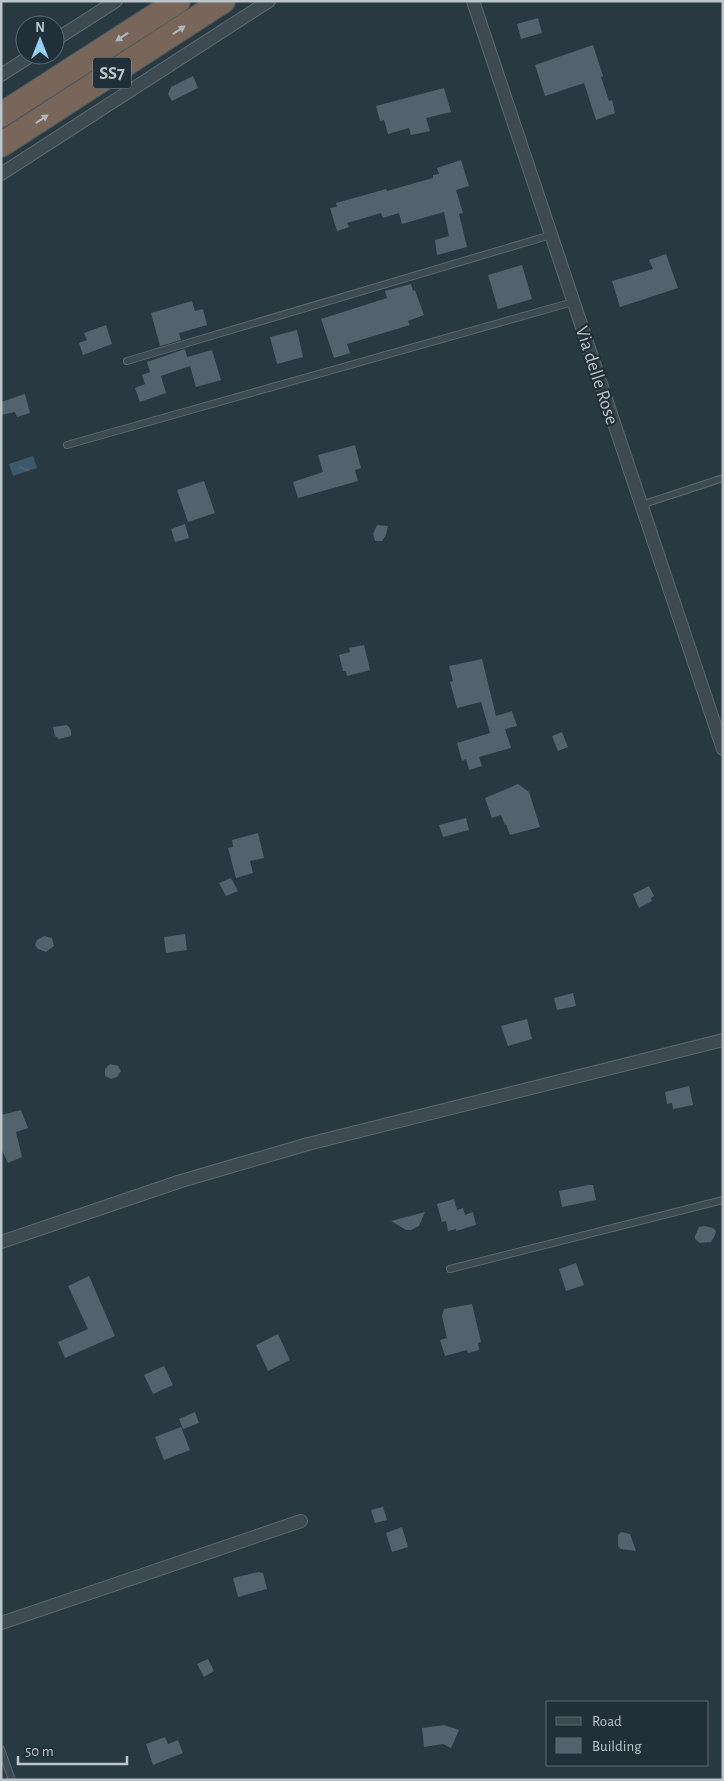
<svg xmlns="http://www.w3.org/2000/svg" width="724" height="1781" font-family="'Alegreya Sans',sans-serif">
<defs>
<pattern id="water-ripples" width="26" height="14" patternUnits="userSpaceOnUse" patternTransform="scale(1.25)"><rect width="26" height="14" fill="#3d5869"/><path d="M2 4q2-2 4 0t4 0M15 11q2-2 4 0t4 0" fill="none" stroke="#576e7d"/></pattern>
</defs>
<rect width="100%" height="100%" fill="#293942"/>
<path fill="url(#water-ripples)" d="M 33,456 L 37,468 L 13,476 L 9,464 Z"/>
<path fill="#52636d" d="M 538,18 L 542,33 L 521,39 L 517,24 Z
M 593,45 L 603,76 L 601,77 L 609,101 L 612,100 L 615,113 L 596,120 L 584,83 L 545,96 L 535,65 Z
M 193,76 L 198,88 L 172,101 L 168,94 L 171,87 Z
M 444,88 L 451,112 L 426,118 L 430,131 L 411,135 L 409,128 L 388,134 L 384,120 L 380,121 L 376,106 Z
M 461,160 L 469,186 L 456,190 L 463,213 L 459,214 L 467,247 L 437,255 L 435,240 L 449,236 L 444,212 L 402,224 L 399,213 L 383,218 L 381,213 L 347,223 L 349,227 L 337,231 L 330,208 L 337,207 L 336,203 L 386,189 L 387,191 L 433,178 L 433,175 L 439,174 L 437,168 Z
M 666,254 L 678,288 L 620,307 L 612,281 L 653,269 L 649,260 Z
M 522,265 L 532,299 L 498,309 L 488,275 Z
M 411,284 L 413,291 L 415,290 L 424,315 L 408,321 L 410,325 L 347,344 L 350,353 L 334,358 L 321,319 L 387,298 L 385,291 Z
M 192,301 L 195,311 L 203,309 L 207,325 L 179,333 L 181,340 L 160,346 L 151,313 Z
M 106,325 L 112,344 L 83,355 L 79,343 L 87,340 L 84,333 Z
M 297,330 L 303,357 L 277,364 L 270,337 Z
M 185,349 L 187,357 L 212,350 L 221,380 L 196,387 L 190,366 L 161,376 L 166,393 L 140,402 L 135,388 L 145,384 L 142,375 L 150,372 L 147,362 Z
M 25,394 L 30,413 L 17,417 L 15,412 L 1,415 L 1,402 Z
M 355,445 L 361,468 L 355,470 L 358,481 L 298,498 L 293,482 L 323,472 L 318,455 Z
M 204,481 L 215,513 L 188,522 L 177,490 Z
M 185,524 L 189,538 L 175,542 L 171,529 Z
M 377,525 L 388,526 L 386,535 L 382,541 L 375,541 L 373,534 Z
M 364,645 L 370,670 L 347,676 L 346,671 L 343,671 L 339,655 L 350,652 L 349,648 Z
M 482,659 L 496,716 L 512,711 L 517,726 L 505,729 L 511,748 L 479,757 L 482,766 L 469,770 L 466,759 L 462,761 L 457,743 L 490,733 L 481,702 L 457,708 L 450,682 L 453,681 L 449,666 Z
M 67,725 L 71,730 L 71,736 L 59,739 L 55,736 L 53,727 Z
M 562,732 L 568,747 L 558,751 L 552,736 Z
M 518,784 L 529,792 L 540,827 L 510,835 L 506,824 L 505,825 L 501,815 L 492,818 L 485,798 Z
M 466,818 L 469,830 L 443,837 L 439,825 Z
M 258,833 L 264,858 L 250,861 L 253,873 L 236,878 L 228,848 L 233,847 L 232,840 Z
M 231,878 L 238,891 L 226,896 L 219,883 Z
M 649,886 L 654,896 L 651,898 L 652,901 L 639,908 L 633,894 Z
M 185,934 L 187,950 L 166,953 L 164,937 Z
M 44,936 L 52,938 L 54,946 L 46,952 L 38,949 L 35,945 L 37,940 Z
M 573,993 L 576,1006 L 557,1010 L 554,998 Z
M 527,1019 L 532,1039 L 508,1046 L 501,1026 Z
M 110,1064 L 118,1066 L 121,1071 L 117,1077 L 111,1079 L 105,1076 L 105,1069 Z
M 689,1086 L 693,1105 L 673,1109 L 672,1103 L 667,1104 L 665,1092 Z
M 21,1110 L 28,1128 L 16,1132 L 22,1157 L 8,1163 L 1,1148 L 1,1115 Z
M 588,1185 L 593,1185 L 596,1200 L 562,1207 L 559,1191 Z
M 454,1199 L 457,1210 L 463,1208 L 465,1215 L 473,1212 L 476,1225 L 456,1231 L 456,1229 L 448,1231 L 446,1221 L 442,1222 L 437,1204 Z
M 425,1212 L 419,1226 L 411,1230 L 406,1230 L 391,1221 Z
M 704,1226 L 713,1228 L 716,1231 L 715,1235 L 711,1242 L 700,1243 L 695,1239 L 695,1236 L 699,1227 Z
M 576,1263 L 584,1285 L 566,1291 L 559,1269 Z
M 89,1276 L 115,1336 L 65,1358 L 58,1342 L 88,1329 L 68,1286 Z
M 472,1304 L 481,1342 L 478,1343 L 479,1350 L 468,1353 L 467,1350 L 445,1356 L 440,1340 L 447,1338 L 442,1316 L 444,1309 Z
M 278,1334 L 290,1360 L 268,1371 L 256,1345 Z
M 164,1366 L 173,1385 L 153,1394 L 144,1375 Z
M 195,1412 L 199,1423 L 183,1429 L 179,1419 Z
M 181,1427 L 190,1450 L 164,1460 L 155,1437 Z
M 383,1507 L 387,1520 L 375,1523 L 371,1510 Z
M 402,1527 L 408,1547 L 392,1552 L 386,1533 Z
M 621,1532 L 630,1534 L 636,1551 L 621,1549 L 618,1546 L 618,1535 Z
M 258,1572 L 263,1573 L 267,1589 L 238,1597 L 233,1578 Z
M 208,1659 L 214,1671 L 204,1677 L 197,1664 Z
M 444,1725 L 459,1730 L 451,1748 L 443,1744 L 424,1747 L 422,1728 Z
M 165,1737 L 168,1744 L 178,1740 L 183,1753 L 153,1765 L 146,1744 Z"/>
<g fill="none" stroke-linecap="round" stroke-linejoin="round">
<defs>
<path id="lane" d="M 127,361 L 551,235
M 67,445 L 573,302
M 641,505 L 723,478
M 450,1269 L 723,1200
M 1,1749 L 12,1780"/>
<path id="street" d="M 473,1 L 723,749
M 55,40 L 116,1
M 1,75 L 32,55
M 1,174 L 269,1
M 1,1242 L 181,1181 L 308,1144 L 723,1040
M 1,1623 L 301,1521"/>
<path id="highway" d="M 1,115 L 178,1
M 1,145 L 223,1"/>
</defs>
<use href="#lane" stroke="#5b6870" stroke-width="8"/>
<use href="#street" stroke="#5b6870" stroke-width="14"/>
<use href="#highway" stroke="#47555d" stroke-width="26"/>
<use href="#lane" stroke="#3d4a52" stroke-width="6"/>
<use href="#street" stroke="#3d4a52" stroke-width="12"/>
<use href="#highway" stroke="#78665a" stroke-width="24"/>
</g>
<defs><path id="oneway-solid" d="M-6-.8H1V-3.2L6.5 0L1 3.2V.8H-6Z" transform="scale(1.25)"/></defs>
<g fill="#b0b7bb">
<use href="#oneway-solid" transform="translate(179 30) rotate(-33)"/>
<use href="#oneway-solid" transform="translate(122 37) rotate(147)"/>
<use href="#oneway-solid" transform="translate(42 119) rotate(-33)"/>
</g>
<g text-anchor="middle" stroke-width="4.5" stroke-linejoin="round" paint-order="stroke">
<rect fill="#212f38" stroke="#8c98a0" stroke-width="1" x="93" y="57.5" width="38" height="31" rx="4"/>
<g font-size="18" font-weight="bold" fill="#bac5cc">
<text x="112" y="79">SS7</text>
</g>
<g font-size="19" fill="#bac5cc" stroke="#212f38">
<text transform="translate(598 375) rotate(72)" y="7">Via delle Rose</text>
</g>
</g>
<rect width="724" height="1781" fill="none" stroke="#bac5cc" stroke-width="5"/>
<rect x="546" y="1701" width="162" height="65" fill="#212f38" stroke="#5e6b73"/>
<rect x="556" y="1717" width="25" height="8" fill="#3d4a52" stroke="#5e6b73"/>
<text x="592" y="1726" font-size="15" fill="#bac5cc">Road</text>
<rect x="556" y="1738" width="25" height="15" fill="#52636d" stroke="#5e6b73"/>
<text x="592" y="1751" font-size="15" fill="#bac5cc">Building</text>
<g transform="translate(40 40)"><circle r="24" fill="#212f38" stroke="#5e6b73"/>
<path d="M0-4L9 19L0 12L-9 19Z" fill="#97cef4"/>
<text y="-8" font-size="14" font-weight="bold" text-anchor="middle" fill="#bac5cc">N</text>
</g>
<path d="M18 1756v8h109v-8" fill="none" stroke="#bac5cc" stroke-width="2.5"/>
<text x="25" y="1756" font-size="15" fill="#bac5cc" stroke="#212f38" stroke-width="4" paint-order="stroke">50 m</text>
</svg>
